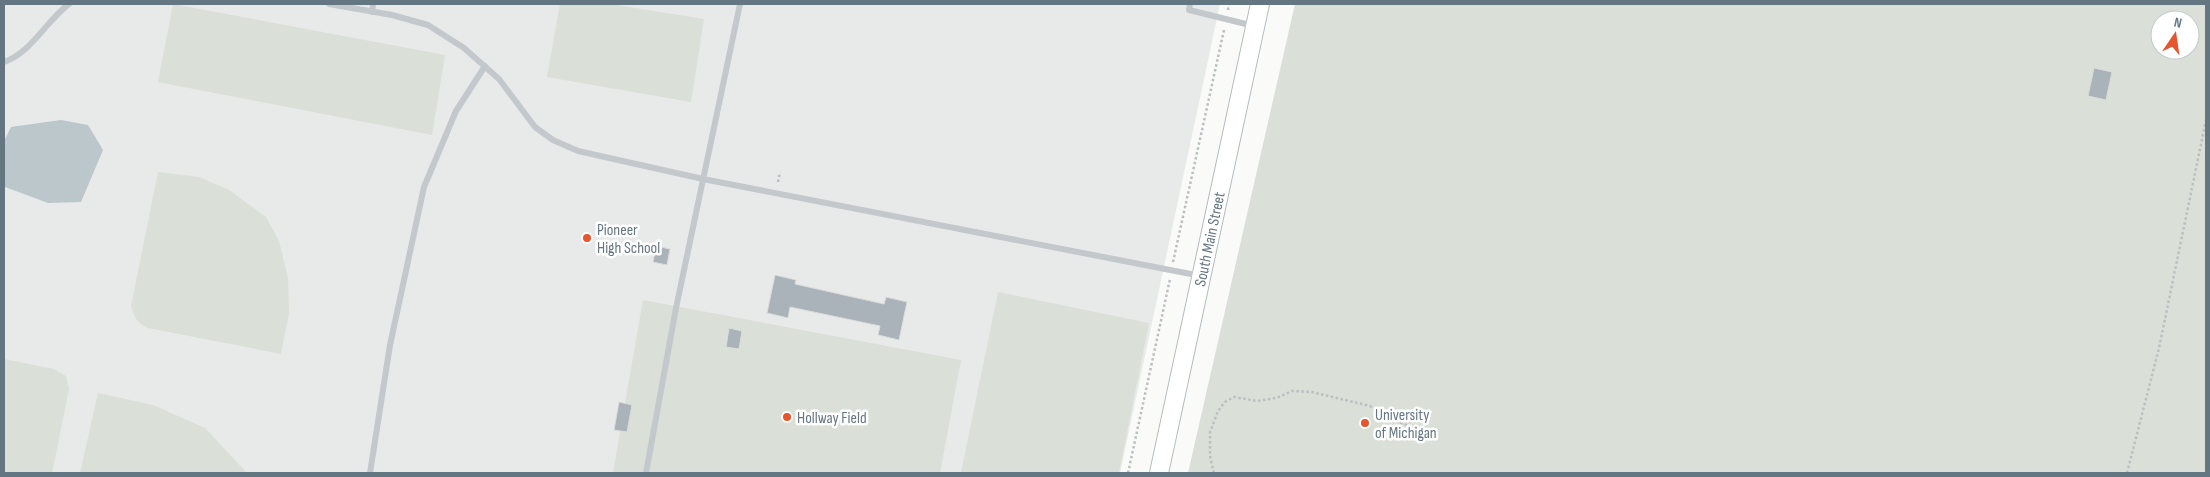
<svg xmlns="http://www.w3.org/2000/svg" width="2210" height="477" font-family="'Sofia Sans Condensed',sans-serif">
<rect width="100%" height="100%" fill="#fafaf8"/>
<path fill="#e8e9e9" d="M 4,4 L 1220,4 L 1120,473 L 4,473 Z"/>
<path fill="#dadfd7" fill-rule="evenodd" d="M 173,4 L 445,55 L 432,135 L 158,82 Z
M 560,4 L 610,4 L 704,19 L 691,102 L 547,77 Z
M 1295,4 L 2206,4 L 2206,473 L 1188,473 ZM 2160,20 L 2190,20 L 2190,50 L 2160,50 Z
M 158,172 L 199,177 L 229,190 L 266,217 L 279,241 L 288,278 L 289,313 L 281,354 L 148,328 C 137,323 134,317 131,306 Z
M 998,292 L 1149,323 L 1119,473 L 961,473 Z
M 643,300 L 961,360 L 940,473 L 613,473 Z
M 4,359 L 54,369 L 66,376 L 69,389 L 52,473 L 4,473 Z
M 98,393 L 153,405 L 205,428 L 247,473 L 80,473 Z"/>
<path fill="#bbc7cb" d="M 61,120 L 88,125 L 103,150 L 81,202 L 48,203 L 5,187 L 4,141 L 11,127 Z"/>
<path fill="#aab3b9" stroke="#dcdcda" d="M 2094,68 L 2112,72 L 2106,100 L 2088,96 Z
M 656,246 L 670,249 L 667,265 L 653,262 Z
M 775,275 L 796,280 L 795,284 L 884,304 L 886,297 L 907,302 L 899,340 L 878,335 L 880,326 L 790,307 L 788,318 L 767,313 Z
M 729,328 L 742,331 L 739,349 L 726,347 Z
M 619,402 L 632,405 L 627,432 L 614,430 Z"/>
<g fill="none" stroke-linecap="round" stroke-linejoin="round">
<defs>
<path id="secondary" d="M 1159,473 L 1260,4"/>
</defs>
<use href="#secondary" stroke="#b3babf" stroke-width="20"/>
<path stroke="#bbbfc2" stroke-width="2.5" stroke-dasharray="2.5 2.5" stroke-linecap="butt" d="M 1228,10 L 1229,4
M 778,182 L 780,172
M 1173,262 L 1224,30
M 1128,473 L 1170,279
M 1214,473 L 1210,456 L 1210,432 L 1218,411 L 1225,402 L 1234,397 L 1257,401 L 1276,398 L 1292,391 L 1312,392 L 1370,406 L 1387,418 L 1412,427 L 1436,429
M 2127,473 L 2159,348 L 2206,120"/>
<path stroke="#c3c8cc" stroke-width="6" d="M 329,4 L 392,15 L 428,25 L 464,48 L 499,79 L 535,127 L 553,140 L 578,151 L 703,179 L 1201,276
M 1190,4 L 1189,10 L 1254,26
M 372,12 L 373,4
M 4,62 C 32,52 46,21 69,4
M 370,473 L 390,345 L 424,187 L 456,111 L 485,66
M 646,473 L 676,308 L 740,4"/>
<use href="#secondary" stroke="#fff" stroke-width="18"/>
</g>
<g fill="#e4572e" stroke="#fff" stroke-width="2">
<circle cx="587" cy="238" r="5"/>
<circle cx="787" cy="417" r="5"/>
<circle cx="1365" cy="423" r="5"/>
</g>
<g text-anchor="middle" stroke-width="5" stroke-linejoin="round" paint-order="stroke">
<g font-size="16" fill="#657683" stroke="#fff" text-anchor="start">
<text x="597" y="235">Pioneer<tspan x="597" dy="18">High School</tspan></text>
<text x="1375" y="420">University<tspan x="1375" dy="18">of Michigan</tspan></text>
<text x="797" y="423">Hollway Field</text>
</g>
<g font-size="16" fill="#657683" stroke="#fff">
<text transform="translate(1209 239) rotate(-78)" y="6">South Main Street</text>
</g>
</g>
<rect width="2210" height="477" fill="none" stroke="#657683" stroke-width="10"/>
<g transform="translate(2175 35) rotate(13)"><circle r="24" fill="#ffffff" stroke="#c1c8cd"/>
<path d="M0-4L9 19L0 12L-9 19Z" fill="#e4572e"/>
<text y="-8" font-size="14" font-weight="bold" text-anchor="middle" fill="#657683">N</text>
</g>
</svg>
